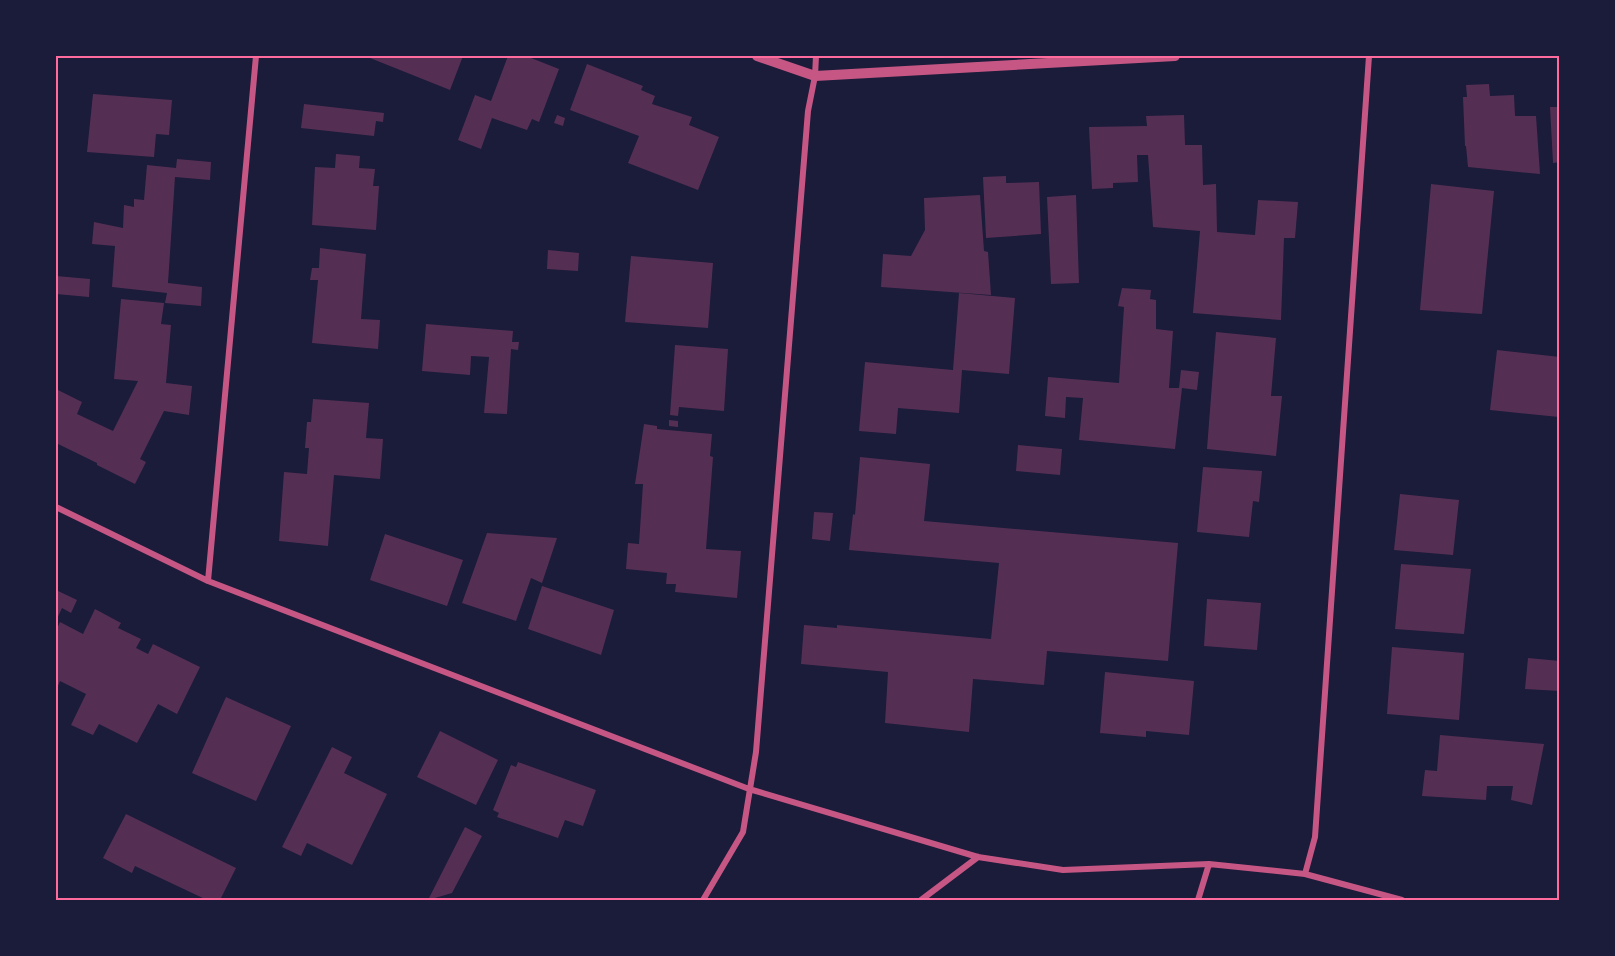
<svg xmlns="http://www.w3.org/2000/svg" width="1615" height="956" font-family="Overpass,sans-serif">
<rect width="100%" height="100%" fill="#1b1b3a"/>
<path fill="#542f53" d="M 365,56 L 463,56 L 450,90 Z
M 508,56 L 526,56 L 559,69 L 539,122 L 532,119 L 527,130 L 492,118 L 481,149 L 458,140 L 475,95 L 491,101 Z
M 587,64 L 643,86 L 641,90 L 655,96 L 652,104 L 692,117 L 689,125 L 719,137 L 698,190 L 628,163 L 639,136 L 570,110 Z
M 1489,84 L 1490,96 L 1514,95 L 1515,116 L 1536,116 L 1540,174 L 1468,167 L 1466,146 L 1465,146 L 1463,97 L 1467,97 L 1466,85 Z
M 93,94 L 172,100 L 169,135 L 156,134 L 154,157 L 87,152 Z
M 304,104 L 384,113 L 383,122 L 376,121 L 374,136 L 301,128 Z
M 1550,107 L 1560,107 L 1560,162 L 1553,163 Z
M 557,115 L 565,118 L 563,126 L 554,123 Z
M 1184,115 L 1185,145 L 1202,145 L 1203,185 L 1216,184 L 1217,232 L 1255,235 L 1258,200 L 1298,202 L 1295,238 L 1284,238 L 1281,320 L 1193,313 L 1200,231 L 1153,227 L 1148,155 L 1137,155 L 1138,182 L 1113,183 L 1113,188 L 1092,189 L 1089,127 L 1147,126 L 1146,116 Z
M 336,154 L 360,156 L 359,168 L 375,169 L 373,186 L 379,186 L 376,230 L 312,225 L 315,167 L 335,168 Z
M 177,159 L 211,162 L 210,180 L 175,177 L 168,283 L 202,287 L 201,306 L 165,303 L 167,293 L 112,287 L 115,246 L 92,244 L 94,222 L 123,228 L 124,205 L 134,207 L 134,199 L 144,200 L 147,165 L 176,168 Z
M 1006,176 L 1006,183 L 1039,182 L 1041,234 L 986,238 L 983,177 Z
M 1431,184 L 1494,191 L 1482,314 L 1420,310 Z
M 980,195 L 984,251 L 988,252 L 991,295 L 881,287 L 883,254 L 911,256 L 925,230 L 924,198 Z
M 1076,195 L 1079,283 L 1051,284 L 1047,197 Z
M 320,248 L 366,254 L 361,319 L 380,320 L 378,349 L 312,343 L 318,280 L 310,280 L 312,268 L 319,268 Z
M 548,250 L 579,253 L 578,271 L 547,269 Z
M 631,256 L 713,263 L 708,328 L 625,322 Z
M 56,276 L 90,279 L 89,297 L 56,294 Z
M 1122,288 L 1151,290 L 1150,299 L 1156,300 L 1156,329 L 1173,331 L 1169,388 L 1179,388 L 1181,370 L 1199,372 L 1197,390 L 1182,388 L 1175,449 L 1079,440 L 1083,398 L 1066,397 L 1065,418 L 1045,416 L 1048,377 L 1119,383 L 1124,307 L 1118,306 Z
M 959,293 L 1015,298 L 1009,374 L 962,370 L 959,413 L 898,408 L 896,434 L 859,431 L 865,362 L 953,370 Z
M 121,299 L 164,303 L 161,324 L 171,325 L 166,383 L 192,386 L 189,415 L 164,411 L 140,459 L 146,462 L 135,484 L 97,465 L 97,463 L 56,443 L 56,389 L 82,402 L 77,414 L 113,431 L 138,381 L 114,379 Z
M 426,324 L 513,331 L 512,342 L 519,342 L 518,350 L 511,349 L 507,414 L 484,413 L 489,357 L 471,356 L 470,375 L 422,371 Z
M 1216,332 L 1276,338 L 1271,396 L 1282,396 L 1276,456 L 1207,449 Z
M 675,345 L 728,349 L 724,411 L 679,407 L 678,416 L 670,415 Z
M 1497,350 L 1560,357 L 1559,417 L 1490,410 Z
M 313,399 L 369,403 L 366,438 L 383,439 L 380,479 L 334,475 L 328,546 L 279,541 L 284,472 L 307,474 L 309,448 L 305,448 L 307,422 L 311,422 Z
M 669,420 L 678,421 L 678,427 L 669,426 Z
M 644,424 L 657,426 L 657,429 L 712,434 L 710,456 L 713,457 L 706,549 L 741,551 L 737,598 L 675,592 L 676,584 L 666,584 L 667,573 L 626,569 L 628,543 L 639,544 L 643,484 L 635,484 Z
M 1018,445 L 1062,449 L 1060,475 L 1016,471 Z
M 860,457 L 930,464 L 924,521 L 1178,543 L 1168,661 L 1047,651 L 1044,685 L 973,679 L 969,732 L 885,723 L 888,672 L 801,664 L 804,625 L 837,628 L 837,625 L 991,639 L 999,563 L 849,550 L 853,514 L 855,515 Z
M 1203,467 L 1262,471 L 1259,502 L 1253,501 L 1249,537 L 1197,532 Z
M 1400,494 L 1459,500 L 1453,555 L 1394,550 Z
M 814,512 L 833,513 L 830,541 L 812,539 Z
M 487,533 L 557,538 L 542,583 L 531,578 L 516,621 L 462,603 Z
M 385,534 L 463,560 L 447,606 L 370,580 Z
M 1401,564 L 1471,569 L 1464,634 L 1395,629 Z
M 542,586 L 614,610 L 601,655 L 528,629 Z
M 56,590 L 77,600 L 71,613 L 62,608 L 56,621 Z
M 1207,599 L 1261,603 L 1257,650 L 1204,646 Z
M 95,609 L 121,623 L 118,628 L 141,639 L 136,648 L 148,654 L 153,644 L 200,667 L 177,714 L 158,704 L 137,743 L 99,724 L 93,735 L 71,725 L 86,694 L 60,681 L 56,691 L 56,631 L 60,622 L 83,634 Z
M 1392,647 L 1464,653 L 1459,720 L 1387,714 Z
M 1528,658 L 1560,661 L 1560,691 L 1525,689 Z
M 1105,672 L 1194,681 L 1189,735 L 1146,731 L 1146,737 L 1100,733 Z
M 226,697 L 291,726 L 256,801 L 192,773 Z
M 440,731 L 498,760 L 476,805 L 417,777 Z
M 1440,735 L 1544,744 L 1532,805 L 1511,800 L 1513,786 L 1487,786 L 1486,800 L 1422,796 L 1425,770 L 1437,771 Z
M 332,747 L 352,757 L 344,773 L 387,794 L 352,865 L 307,843 L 301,856 L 282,847 Z
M 518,762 L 596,790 L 583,826 L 565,820 L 558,838 L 497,817 L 499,813 L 493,810 L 511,765 L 516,767 Z
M 126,814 L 236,868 L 220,900 L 207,900 L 135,866 L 132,873 L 103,858 Z
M 465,827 L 482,836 L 452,893 L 428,900 Z"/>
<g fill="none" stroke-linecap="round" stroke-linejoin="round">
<path stroke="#c65784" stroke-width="6" d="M 56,507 L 208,581 L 749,789 L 978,857 L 1063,870 L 1209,864 L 1305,874 L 1402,900
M 208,581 L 256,56
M 1305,874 L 1315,837 L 1369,56
M 703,900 L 743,832 L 756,752 L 808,111 L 815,76 L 816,56
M 921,900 L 978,857
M 1198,900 L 1209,864"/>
<path stroke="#c65784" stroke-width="10" d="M 757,56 L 815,76 L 1175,56"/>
</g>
<rect width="1615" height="956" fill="none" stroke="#1b1b3a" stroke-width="114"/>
<rect x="57" y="57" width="1501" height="842" fill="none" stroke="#ff6b9d" stroke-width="2"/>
</svg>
